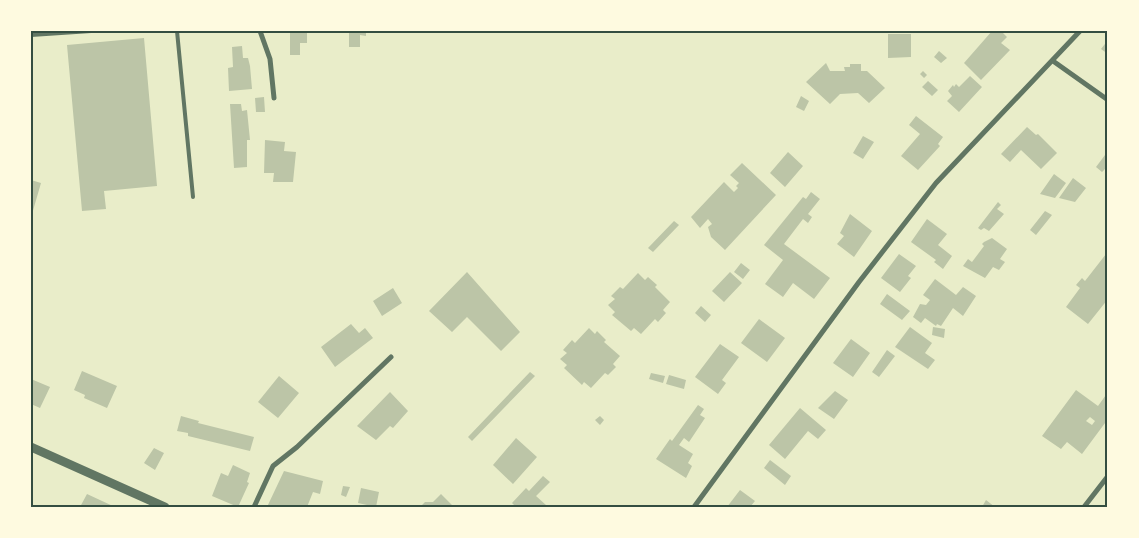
<svg xmlns="http://www.w3.org/2000/svg" width="1139" height="538" font-family="Barlow,sans-serif">
<rect width="100%" height="100%" fill="#e9edc9"/>
<path fill="#bcc5a7" fill-rule="evenodd" d="M 290,31 L 307,33 L 307,43 L 300,43 L 300,55 L 290,55 Z
M 349,31 L 366,31 L 366,36 L 360,35 L 360,47 L 349,47 Z
M 992,31 L 1001,31 L 1007,37 L 1001,43 L 1010,50 L 981,80 L 964,63 Z
M 888,34 L 911,34 L 911,57 L 888,58 Z
M 144,38 L 157,186 L 104,191 L 106,209 L 82,211 L 67,45 Z
M 1108,40 L 1108,54 L 1101,49 Z
M 242,46 L 243,58 L 248,58 L 250,66 L 252,89 L 229,91 L 228,68 L 233,67 L 232,47 Z
M 939,51 L 947,58 L 941,63 L 934,57 Z
M 826,63 L 830,71 L 845,71 L 844,67 L 850,67 L 850,64 L 861,64 L 861,71 L 867,71 L 885,88 L 869,103 L 858,93 L 840,94 L 830,104 L 806,82 Z
M 923,71 L 927,75 L 924,78 L 920,74 Z
M 970,76 L 982,87 L 959,112 L 947,101 L 952,96 L 948,91 L 953,85 L 954,87 L 956,84 L 959,87 Z
M 928,81 L 938,90 L 932,96 L 922,87 Z
M 801,96 L 809,101 L 804,111 L 796,107 Z
M 264,97 L 265,112 L 256,112 L 255,98 Z
M 230,104 L 241,104 L 242,111 L 247,110 L 250,140 L 247,140 L 247,167 L 234,168 Z
M 916,116 L 943,137 L 938,144 L 940,146 L 918,170 L 901,156 L 920,134 L 909,125 Z
M 1027,127 L 1036,135 L 1038,134 L 1057,153 L 1041,169 L 1021,150 L 1010,162 L 1001,154 Z
M 863,136 L 874,142 L 863,159 L 853,153 Z
M 265,140 L 285,142 L 284,151 L 296,152 L 293,182 L 273,182 L 274,173 L 264,173 Z
M 1108,151 L 1108,171 L 1105,169 L 1102,172 L 1096,167 Z
M 788,152 L 803,166 L 785,187 L 770,173 Z
M 742,163 L 776,195 L 725,250 L 711,237 L 708,227 L 712,224 L 708,219 L 700,228 L 691,217 L 724,182 L 734,192 L 738,188 L 736,186 L 739,183 L 730,175 Z
M 1054,174 L 1066,183 L 1055,198 L 1040,194 Z
M 1073,178 L 1086,188 L 1075,202 L 1059,198 Z
M 31,180 L 41,183 L 32,214 L 31,214 Z
M 811,192 L 820,199 L 808,214 L 812,217 L 808,223 L 803,219 L 784,244 L 830,278 L 814,299 L 793,283 L 783,297 L 765,284 L 783,260 L 764,245 L 803,197 L 806,199 Z
M 998,202 L 1001,205 L 997,209 L 1004,214 L 989,231 L 984,228 L 981,230 L 978,228 Z
M 1045,211 L 1052,215 L 1036,235 L 1030,230 Z
M 850,214 L 872,231 L 854,257 L 837,244 L 844,236 L 840,233 Z
M 927,219 L 947,234 L 938,245 L 952,256 L 943,269 L 934,262 L 936,260 L 911,242 Z
M 674,221 L 679,225 L 653,252 L 648,248 Z
M 992,238 L 1007,249 L 1000,259 L 1005,262 L 999,270 L 993,267 L 985,278 L 963,266 L 968,259 L 972,262 L 984,246 L 982,244 L 984,242 Z
M 899,254 L 916,266 L 908,276 L 911,278 L 900,292 L 881,278 Z
M 1106,254 L 1108,299 L 1088,324 L 1066,307 L 1080,288 L 1076,285 L 1082,278 L 1085,281 Z
M 741,263 L 750,270 L 743,279 L 734,272 Z
M 467,272 L 520,332 L 501,351 L 467,317 L 452,332 L 429,311 Z
M 730,272 L 742,283 L 724,302 L 712,291 Z
M 638,273 L 645,280 L 648,277 L 657,285 L 655,287 L 670,302 L 663,310 L 666,313 L 658,322 L 655,319 L 641,334 L 634,328 L 631,331 L 612,315 L 615,312 L 608,305 L 615,299 L 611,296 L 620,287 L 623,289 Z
M 935,279 L 956,295 L 963,287 L 976,296 L 963,316 L 953,308 L 941,326 L 937,324 L 936,326 L 925,318 L 921,323 L 913,317 L 920,304 L 926,305 L 930,300 L 923,295 Z
M 393,288 L 402,303 L 382,316 L 373,301 Z
M 887,294 L 910,311 L 902,320 L 880,304 Z
M 701,306 L 711,315 L 705,322 L 695,313 Z
M 759,319 L 785,338 L 767,362 L 741,343 Z
M 351,324 L 359,333 L 365,328 L 373,338 L 335,367 L 321,347 Z
M 910,327 L 932,343 L 925,353 L 935,360 L 928,369 L 895,347 Z
M 933,327 L 945,329 L 944,338 L 932,335 Z
M 589,328 L 595,334 L 597,331 L 606,340 L 604,342 L 620,356 L 613,364 L 616,367 L 608,375 L 605,373 L 591,388 L 584,382 L 582,385 L 564,368 L 567,365 L 560,359 L 567,353 L 563,350 L 572,340 L 575,343 Z
M 851,339 L 870,353 L 853,377 L 833,363 Z
M 720,344 L 739,357 L 722,380 L 726,383 L 718,394 L 695,377 Z
M 887,350 L 895,356 L 879,377 L 872,372 Z
M 82,371 L 117,386 L 107,408 L 84,398 L 85,395 L 74,390 Z
M 530,372 L 535,376 L 472,441 L 468,437 Z
M 651,373 L 665,376 L 663,383 L 649,379 Z
M 669,375 L 686,380 L 684,389 L 666,384 Z
M 279,376 L 299,393 L 278,418 L 258,402 Z
M 31,379 L 50,387 L 40,408 L 31,404 Z
M 1076,390 L 1098,406 L 1108,392 L 1108,419 L 1082,454 L 1067,442 L 1061,449 L 1042,436 ZM 1090,417 L 1095,421 L 1092,425 L 1086,421 Z
M 835,391 L 848,400 L 834,419 L 818,408 Z
M 390,392 L 408,411 L 393,428 L 390,426 L 376,440 L 357,426 Z
M 698,405 L 704,409 L 700,415 L 705,418 L 689,442 L 684,438 L 679,445 L 693,454 L 688,463 L 692,466 L 686,478 L 656,459 L 670,439 L 672,441 Z
M 800,408 L 826,430 L 818,439 L 808,431 L 785,459 L 769,445 Z
M 181,416 L 199,421 L 198,423 L 254,437 L 250,451 L 188,436 L 188,433 L 177,431 Z
M 600,416 L 604,420 L 600,425 L 595,420 Z
M 516,438 L 537,457 L 513,484 L 493,465 Z
M 154,448 L 164,453 L 155,470 L 144,463 Z
M 770,460 L 791,476 L 785,485 L 764,468 Z
M 233,465 L 250,473 L 247,482 L 249,483 L 238,507 L 212,496 L 221,473 L 228,476 Z
M 284,471 L 323,481 L 320,494 L 313,492 L 307,507 L 267,507 Z
M 543,476 L 550,482 L 536,496 L 546,505 L 544,507 L 516,507 L 512,503 L 526,488 L 529,491 Z
M 343,486 L 350,487 L 346,497 L 341,495 Z
M 361,488 L 379,492 L 376,507 L 358,503 Z
M 740,490 L 755,501 L 750,507 L 727,507 Z
M 87,494 L 115,507 L 80,507 Z
M 441,494 L 454,507 L 420,507 L 425,502 L 433,502 Z
M 986,500 L 995,507 L 982,507 Z"/>
<g fill="none" stroke-linecap="round" stroke-linejoin="round">
<path stroke="#617663" stroke-width="4" d="M 177,31 L 193,197
M 31,35 L 91,31"/>
<path stroke="#617663" stroke-width="5" d="M 260,31 L 270,59 L 274,98
M 1053,61 L 1108,100
M 254,507 L 273,466 L 297,447 L 391,357
M 694,507 L 859,282 L 936,183 L 1080,31
M 1084,507 L 1108,476"/>
<path stroke="#617663" stroke-width="9" d="M 31,447 L 165,507"/>
</g>
<rect width="1139" height="538" fill="none" stroke="#fefae0" stroke-width="65"/>
<rect x="32" y="32" width="1074" height="474" fill="none" stroke="#344e41" stroke-width="2"/>
</svg>
